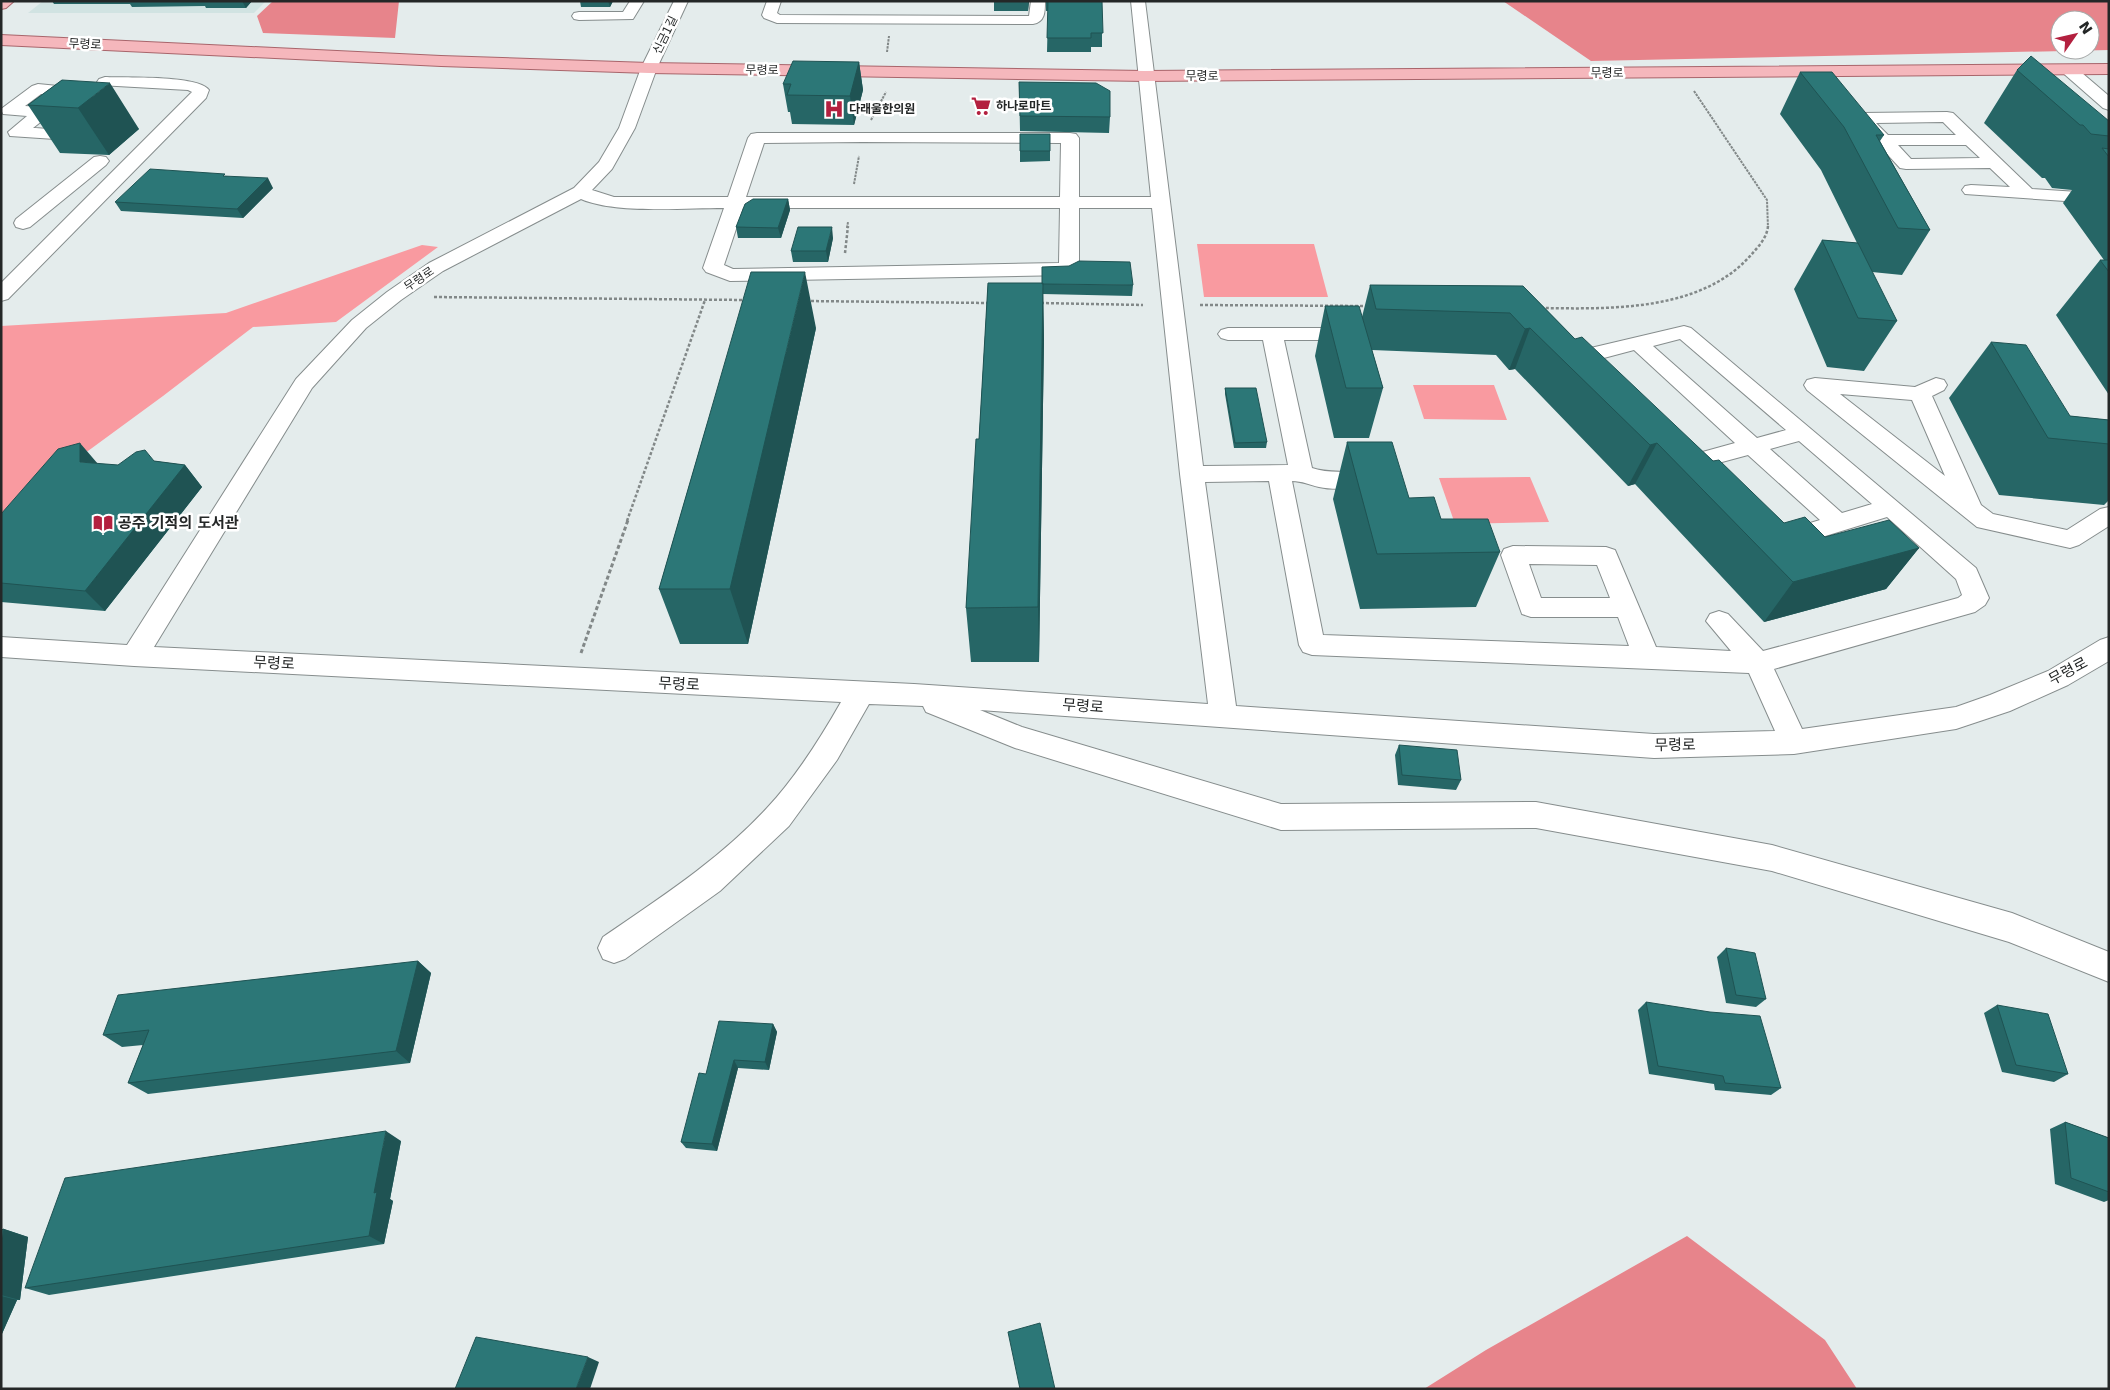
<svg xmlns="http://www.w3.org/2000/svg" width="2110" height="1390" font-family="'DejaVu Sans','Noto Sans KR',sans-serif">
<rect width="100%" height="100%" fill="#e4ecec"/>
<path fill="#d1e3e2" d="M 43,1 L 266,1 L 254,13 L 28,13 Z"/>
<path fill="#f99aa0" d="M 1197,244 L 1314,244 L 1328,297 L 1204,297 Z
M 422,245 L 438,247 L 336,322 L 253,327 L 163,396 L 47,481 L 1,533 L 1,326 L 226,313 Z
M 1413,385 L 1494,385 L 1507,420 L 1424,419 Z
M 1530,477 L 1549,522 L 1455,524 L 1439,478 Z"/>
<path fill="#e7848b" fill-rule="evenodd" d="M 273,1 L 399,1 L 395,38 L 263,33 L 257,16 Z
M 1503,1 L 2109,1 L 2109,50 L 1591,61 ZM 2060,20 L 2090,20 L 2090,50 L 2060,50 Z
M 1687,1236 L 1825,1340 L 1857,1389 L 1424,1389 L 1486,1350 Z"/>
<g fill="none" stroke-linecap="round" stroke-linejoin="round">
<defs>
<path id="minor" d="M 630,1 L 644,1 L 633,19 L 579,20 L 574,19 L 572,16 L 574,13 L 579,12 L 623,12 Z
M 674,1 L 688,1 L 657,68 L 635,128 L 612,169 L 592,190 L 614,197 L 728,197 L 748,138 L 751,134 L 757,133 L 1070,133 L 1076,134 L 1079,138 L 1079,197 L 1151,197 L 1131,1 L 1145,1 L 1203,466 L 1288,465 L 1263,340 L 1228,340 L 1221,338 L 1218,334 L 1221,330 L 1228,328 L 1324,328 L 1331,330 L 1334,334 L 1331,338 L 1324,340 L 1284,340 L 1312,468 C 1329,474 1346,470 1363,474 L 1367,480 L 1363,486 C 1351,489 1332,490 1319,487 C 1310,485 1302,481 1292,481 L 1323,635 L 1629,646 L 1618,617 L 1531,617 L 1522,614 L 1501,555 L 1504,549 L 1513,546 L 1606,547 L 1615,550 L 1656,647 L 1731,651 L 1706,621 L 1710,614 L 1719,611 L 1728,614 L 1763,651 L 1958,598 L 1962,595 L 1956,579 L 1887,517 L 1783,549 L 1774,546 L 1771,540 L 1774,534 L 1820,520 L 1748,455 L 1696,469 L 1688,466 L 1684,461 L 1688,456 L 1735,443 L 1634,350 L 1600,359 L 1613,372 L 1610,377 C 1594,381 1583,368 1574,356 L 1578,351 L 1684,326 L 1691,328 L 1976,568 L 1989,598 L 1985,605 L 1975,612 L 1774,669 L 1802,729 L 1956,707 L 1990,695 L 2048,671 L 2100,640 L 2109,637 L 2109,661 L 2068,685 L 2010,711 L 1956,729 L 1794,754 L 1654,758 L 980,710 L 1022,727 L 1281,804 L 1536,802 L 1772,845 L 2012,913 L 2109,952 L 2109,982 L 2009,942 L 1772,871 L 1536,828 L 1281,830 L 1015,748 L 926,712 L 923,706 L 869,704 L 837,760 L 789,826 L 720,891 L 625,959 L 614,963 L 603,959 L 598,948 L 603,937 C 660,898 719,860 767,808 C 796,777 820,739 841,702 L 134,666 L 1,657 L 1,637 L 127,645 L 296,379 L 352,320 L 387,292 L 429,263 L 574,188 L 599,162 L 619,128 L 641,68 ZM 862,142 L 1061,143 L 1060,197 L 746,197 L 764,143 ZM 581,199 C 615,214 685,208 724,208 L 703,268 L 706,272 L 730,281 L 1069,275 L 1076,273 L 1079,269 L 1079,208 L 1152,208 L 1180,474 L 1208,704 L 914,684 L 154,647 L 312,388 L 366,328 L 401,300 L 443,271 ZM 743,208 L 1060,208 L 1059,263 L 733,269 L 724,265 ZM 1680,339 L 1786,430 L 1757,438 L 1653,346 ZM 1799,441 L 1872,504 L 1842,513 L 1770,449 ZM 1269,481 L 1299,645 L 1303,652 L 1312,655 L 1749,673 L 1775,731 L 1654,734 L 1236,706 L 1205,482 ZM 1529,564 L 1597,565 L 1610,598 L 1541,598 Z
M 767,1 L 781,1 L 777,13 L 780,15 L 1029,16 L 1031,1 L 1045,1 C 1045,12 1045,22 1033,24 L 777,23 L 764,18 L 762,15 Z
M 2069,65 L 2075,67 L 2109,96 L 2109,110 L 2103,108 L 2063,73 L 2061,70 L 2063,67 Z
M 105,77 C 125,78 199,75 209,90 L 206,98 L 8,299 L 1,301 L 1,283 L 192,92 L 188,90 L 99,85 L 97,82 L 99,79 Z
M 38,84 L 78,88 L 80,91 L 33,128 C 39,128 48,130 53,127 C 65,122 71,109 85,112 L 87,116 L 85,120 L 61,138 L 55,139 L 10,136 L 8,132 L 27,116 L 3,114 L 1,109 L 32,86 ZM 41,94 L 56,95 L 40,107 L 25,106 Z
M 1947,112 L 1953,113 L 2032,189 L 2109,194 L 2109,204 L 1965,194 L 1962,190 L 1965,186 L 1971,185 L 2010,187 L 1990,168 L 1906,169 L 1900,168 L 1854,118 L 1856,114 L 1862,113 ZM 1943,122 L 1956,135 L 1888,135 L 1876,123 ZM 1898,145 L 1966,145 L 1980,158 L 1911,159 Z
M 100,156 L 106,157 L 109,161 L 106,165 L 30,227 L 23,229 L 16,227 L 14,223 L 16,219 L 94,157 Z
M 1815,378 L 1915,387 L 1936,378 L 1944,380 L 1947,385 L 1944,390 L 1932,396 L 1981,505 L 1993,514 L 2067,530 L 2100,509 L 2109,507 L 2109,526 L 2079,545 L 2070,548 L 1977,527 L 1807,390 L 1804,385 L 1807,380 ZM 1840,394 L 1912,400 L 1945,476 Z"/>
<path id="major" d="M 1,1 L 14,1 L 6,8 L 1,9 Z
M 1,35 L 441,56 L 649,63 L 1145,71 L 2109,64 L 2109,74 L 1145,81 L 649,73 L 441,66 L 1,45 Z"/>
</defs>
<use href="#minor" stroke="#868d8d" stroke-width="2"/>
<use href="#major" stroke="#a8656b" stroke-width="2"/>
<path stroke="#828888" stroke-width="2" stroke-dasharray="2.5 1" stroke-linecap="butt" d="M 887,52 L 889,36
M 1694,91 L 1767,200 L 1768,228
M 871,120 L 886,92
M 854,184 L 859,156
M 847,228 L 848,222"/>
<path stroke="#828888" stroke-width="2.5" stroke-dasharray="3 2" stroke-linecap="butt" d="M 845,253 L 848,226
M 434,297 L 745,300
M 806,301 L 990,303
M 1041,303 L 1143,305
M 1200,305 L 1367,306
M 1541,308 C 1610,309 1701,312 1751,255 C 1758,247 1767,238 1768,226
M 627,521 L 705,300"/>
<path stroke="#828888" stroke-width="3" stroke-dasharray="4 2.5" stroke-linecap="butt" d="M 581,653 L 628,520"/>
<use href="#minor" fill="#fff" fill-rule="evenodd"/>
<use href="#major" fill="#f5b7bc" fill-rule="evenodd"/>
</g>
<path fill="#266666" d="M 52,1 L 252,1 L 246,8 L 206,8 L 205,6 L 132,7 L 130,4 L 54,4 Z
M 580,1 L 613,1 L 610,7 L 581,7 Z
M 994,1 L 1029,1 L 1028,11 L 994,11 Z
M 1046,1 L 1102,1 L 1102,47 L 1091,47 L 1091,52 L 1047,52 L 1048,11 L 1046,11 Z
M 859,62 L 863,90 L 854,125 L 792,124 L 790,112 L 788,112 L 783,84 Z
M 2017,70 L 2109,121 L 2109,395 L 2056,315 L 2100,260 L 2104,260 L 2063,203 L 2072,190 L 2052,188 L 2045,178 L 2042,178 L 1984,123 Z
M 1800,72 L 1884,135 L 1880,141 L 1930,230 L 1902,275 L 1872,272 L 1897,321 L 1864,371 L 1827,367 L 1794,289 L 1822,240 L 1857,243 L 1821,170 L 1780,114 Z
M 62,80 L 139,129 L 109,155 L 60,153 L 28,105 Z
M 1019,82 L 1110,117 L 1109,133 L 1020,131 Z
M 1020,134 L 1050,134 L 1050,161 L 1020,162 Z
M 226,176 L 273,188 L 243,218 L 121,211 L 115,202 Z
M 788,199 L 790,210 L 781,238 L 738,238 L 736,227 Z
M 833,238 L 828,262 L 793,262 L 791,251 Z
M 988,283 L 1133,285 L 1132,296 L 1043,294 L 1044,340 L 1039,662 L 971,662 L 966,608 L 979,439 Z
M 1370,285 L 1523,286 L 1575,339 L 1784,523 L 1825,537 L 1919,548 L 1886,589 L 1764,622 L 1635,484 L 1628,486 L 1515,369 L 1509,370 L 1496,355 L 1372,350 L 1383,388 L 1369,438 L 1334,438 L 1315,356 L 1325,306 L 1362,317 Z
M 816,328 L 748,644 L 680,644 L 659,589 L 707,424 Z
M 1991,342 L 2070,416 L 2109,420 L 2109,500 L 2104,505 L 1999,495 L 1949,398 Z
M 1225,388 L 1267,442 L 1266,448 L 1234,448 L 1225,394 Z
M 1347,442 L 1409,498 L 1441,519 L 1500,552 L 1476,607 L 1360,609 L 1333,499 Z
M 154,461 L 185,465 L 202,487 L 105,611 L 1,602 L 1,514 L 97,464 L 118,465 Z
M 1399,745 L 1461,780 L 1456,790 L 1398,785 L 1395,755 Z
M 1726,948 L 1766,999 L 1756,1007 L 1726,1003 L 1717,957 Z
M 418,961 L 431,973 L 410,1063 L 148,1094 L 128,1083 L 143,1045 L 122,1047 L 103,1035 Z
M 1646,1002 L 1781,1088 L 1771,1095 L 1715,1090 L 1714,1084 L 1649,1074 L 1638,1010 Z
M 1997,1005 L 2068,1074 L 2054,1082 L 2002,1072 L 1984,1013 Z
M 773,1024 L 777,1032 L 769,1070 L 738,1068 L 717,1151 L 686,1148 L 681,1142 L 706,1074 Z
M 2065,1122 L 2109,1138 L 2109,1200 L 2104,1202 L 2055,1184 L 2050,1129 Z
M 401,1141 L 390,1199 L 393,1201 L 384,1244 L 49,1295 L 25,1288 Z
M 4,1229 L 28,1237 L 20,1300 L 17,1300 L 1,1336 L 1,1230 Z"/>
<path fill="#1f5353" d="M 242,1 L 252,1 L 246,8 Z
M 608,1 L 613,1 L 610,7 Z
M 1028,1 L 1029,1 L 1028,11 Z
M 859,62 L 863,90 L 854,125 L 850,96 Z
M 110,83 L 139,129 L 109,155 L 78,108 Z
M 268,178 L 273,188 L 243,218 L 237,209 Z
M 788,199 L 790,210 L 781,238 L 778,228 Z
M 832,227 L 833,238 L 828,262 L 826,251 Z
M 805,272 L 816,328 L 748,644 L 730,589 Z
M 1043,283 L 1044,340 L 1039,662 L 1038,607 Z
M 1530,328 L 1515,369 L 1509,370 L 1525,329 Z
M 80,443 L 98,464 L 80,462 Z
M 1657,443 L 1635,484 L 1628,486 L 1650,445 Z
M 185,465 L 202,487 L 105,611 L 85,591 Z
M 1919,548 L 1886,589 L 1764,622 L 1793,582 Z
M 418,961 L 431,973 L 410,1063 L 396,1051 Z
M 773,1024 L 777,1032 L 769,1070 L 765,1062 Z
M 734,1060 L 738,1068 L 717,1151 L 712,1144 Z
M 386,1131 L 401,1141 L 390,1199 L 393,1201 L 384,1244 L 369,1236 L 374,1193 Z
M 4,1229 L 28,1237 L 20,1300 L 1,1295 L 1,1248 Z
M 1,1296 L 17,1300 L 1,1336 Z
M 588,1357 L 599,1362 L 590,1389 L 576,1389 Z"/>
<path fill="#2c7777" stroke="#1f5353" d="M 1048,1 L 1102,1 L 1103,33 L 1091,33 L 1091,38 L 1047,38 Z
M 2031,56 L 2109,121 L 2109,136 L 2091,134 L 2083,125 L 2080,125 L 2017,70 Z
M 793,61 L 859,62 L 850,96 L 787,95 L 791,84 L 783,84 Z
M 1800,72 L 1832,72 L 1884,135 L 1876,135 L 1930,230 L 1898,228 L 1844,127 Z
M 62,80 L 110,83 L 78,108 L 28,105 Z
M 1019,82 L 1096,83 L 1110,91 L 1110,117 L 1020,116 Z
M 1020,134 L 1050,134 L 1050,151 L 1020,151 Z
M 2102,148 L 2109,149 L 2109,157 Z
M 150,169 L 225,174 L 223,176 L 268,178 L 237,209 L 115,202 Z
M 753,199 L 788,199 L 778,228 L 736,227 L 745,204 Z
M 798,227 L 832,227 L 826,251 L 791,251 Z
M 1822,240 L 1858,243 L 1897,321 L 1858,318 Z
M 2100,260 L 2109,260 L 2109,272 Z
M 1079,261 L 1130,262 L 1133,285 L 1042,284 L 1042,267 L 1069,266 Z
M 751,272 L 805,272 L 730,589 L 659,589 L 707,424 Z
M 988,283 L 1043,283 L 1038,607 L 966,608 L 976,439 L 979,439 Z
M 1370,285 L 1523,286 L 1575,339 L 1582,337 L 1713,461 L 1719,460 L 1784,523 L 1805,517 L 1825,537 L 1889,520 L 1919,548 L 1793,582 L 1657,443 L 1650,445 L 1530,328 L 1525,329 L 1510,313 L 1376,309 Z
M 1325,306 L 1359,306 L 1383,388 L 1346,388 Z
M 1991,342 L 2026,345 L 2070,416 L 2109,420 L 2109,444 L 2048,438 Z
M 1225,388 L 1256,388 L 1267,442 L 1235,443 Z
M 1347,442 L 1392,442 L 1409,498 L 1434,497 L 1441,519 L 1488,519 L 1500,552 L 1377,554 Z
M 80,443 L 80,462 L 118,465 L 136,452 L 145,450 L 154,461 L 185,465 L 85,591 L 1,583 L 1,514 L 58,449 Z
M 1399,745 L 1457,750 L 1461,780 L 1402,775 Z
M 1726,948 L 1755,953 L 1766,999 L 1736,995 Z
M 418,961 L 396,1051 L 128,1083 L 149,1030 L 103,1035 L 118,995 Z
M 1646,1002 L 1710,1012 L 1760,1016 L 1781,1088 L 1725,1083 L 1723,1076 L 1658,1066 Z
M 1997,1005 L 2048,1014 L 2068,1074 L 2016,1065 Z
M 719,1021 L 773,1024 L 765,1062 L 734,1060 L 712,1144 L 681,1142 L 699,1073 L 706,1074 Z
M 2065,1122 L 2109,1138 L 2109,1192 L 2071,1178 Z
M 386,1131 L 374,1193 L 377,1192 L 369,1236 L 25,1288 L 65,1178 Z
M 4,1229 L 1,1248 L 1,1230 Z
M 1040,1323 L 1055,1389 L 1020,1389 L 1008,1332 Z
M 476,1337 L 588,1357 L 576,1389 L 455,1389 Z"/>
<defs>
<symbol id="supermarket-bare" viewBox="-9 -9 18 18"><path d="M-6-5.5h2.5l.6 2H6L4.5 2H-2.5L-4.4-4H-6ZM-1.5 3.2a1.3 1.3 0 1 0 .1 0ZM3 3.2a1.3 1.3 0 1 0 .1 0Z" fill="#b3203f" stroke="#fff" stroke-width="2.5" paint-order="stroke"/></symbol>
<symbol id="hospital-bare" viewBox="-9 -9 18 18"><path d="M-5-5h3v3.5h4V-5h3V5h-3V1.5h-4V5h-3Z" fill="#b3203f" stroke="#fff" stroke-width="2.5" paint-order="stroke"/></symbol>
<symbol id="library-bare" viewBox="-9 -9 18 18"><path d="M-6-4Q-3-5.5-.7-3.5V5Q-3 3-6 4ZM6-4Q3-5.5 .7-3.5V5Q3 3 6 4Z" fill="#b3203f" stroke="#fff" stroke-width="2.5" paint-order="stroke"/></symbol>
</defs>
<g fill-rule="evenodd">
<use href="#supermarket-bare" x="967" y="92" width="28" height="28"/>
<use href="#hospital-bare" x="820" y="95" width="28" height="28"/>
<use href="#library-bare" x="89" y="509" width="28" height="28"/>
</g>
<g text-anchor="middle" stroke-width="5" stroke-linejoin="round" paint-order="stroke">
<g font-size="12" fill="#242727" stroke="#fff">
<text transform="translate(665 35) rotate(-64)" y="4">신금1길</text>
<text transform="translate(85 44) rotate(3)" y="4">무령로</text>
<text transform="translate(762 70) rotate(1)" y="4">무령로</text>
<text x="1607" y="77">무령로</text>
<text x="1202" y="80">무령로</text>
<text transform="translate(419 279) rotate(-34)" y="4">무령로</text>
</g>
<g font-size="12" font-weight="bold" fill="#242727" stroke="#fff" text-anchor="start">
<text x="996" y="110">하나로마트</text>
<text x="849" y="113">다래울한의원</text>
</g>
<g font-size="15" font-weight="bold" fill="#242727" stroke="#fff" text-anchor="start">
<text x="118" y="528">공주 기적의 도서관</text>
</g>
<g font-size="15" fill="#242727" stroke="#fff">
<text transform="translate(274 663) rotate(3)" y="5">무령로</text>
<text transform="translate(2068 671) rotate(-28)" y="5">무령로</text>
<text transform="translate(679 684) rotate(3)" y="5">무령로</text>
<text transform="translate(1083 706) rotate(4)" y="5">무령로</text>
<text transform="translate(1675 745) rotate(-1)" y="5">무령로</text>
</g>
</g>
<rect width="2110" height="1390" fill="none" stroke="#242727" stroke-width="5"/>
<g transform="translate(2075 35) rotate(56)"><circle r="24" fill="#ffffff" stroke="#a7a9a9"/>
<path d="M0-4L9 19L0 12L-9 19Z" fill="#b3203f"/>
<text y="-8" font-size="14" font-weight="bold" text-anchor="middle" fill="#242727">N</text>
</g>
</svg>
